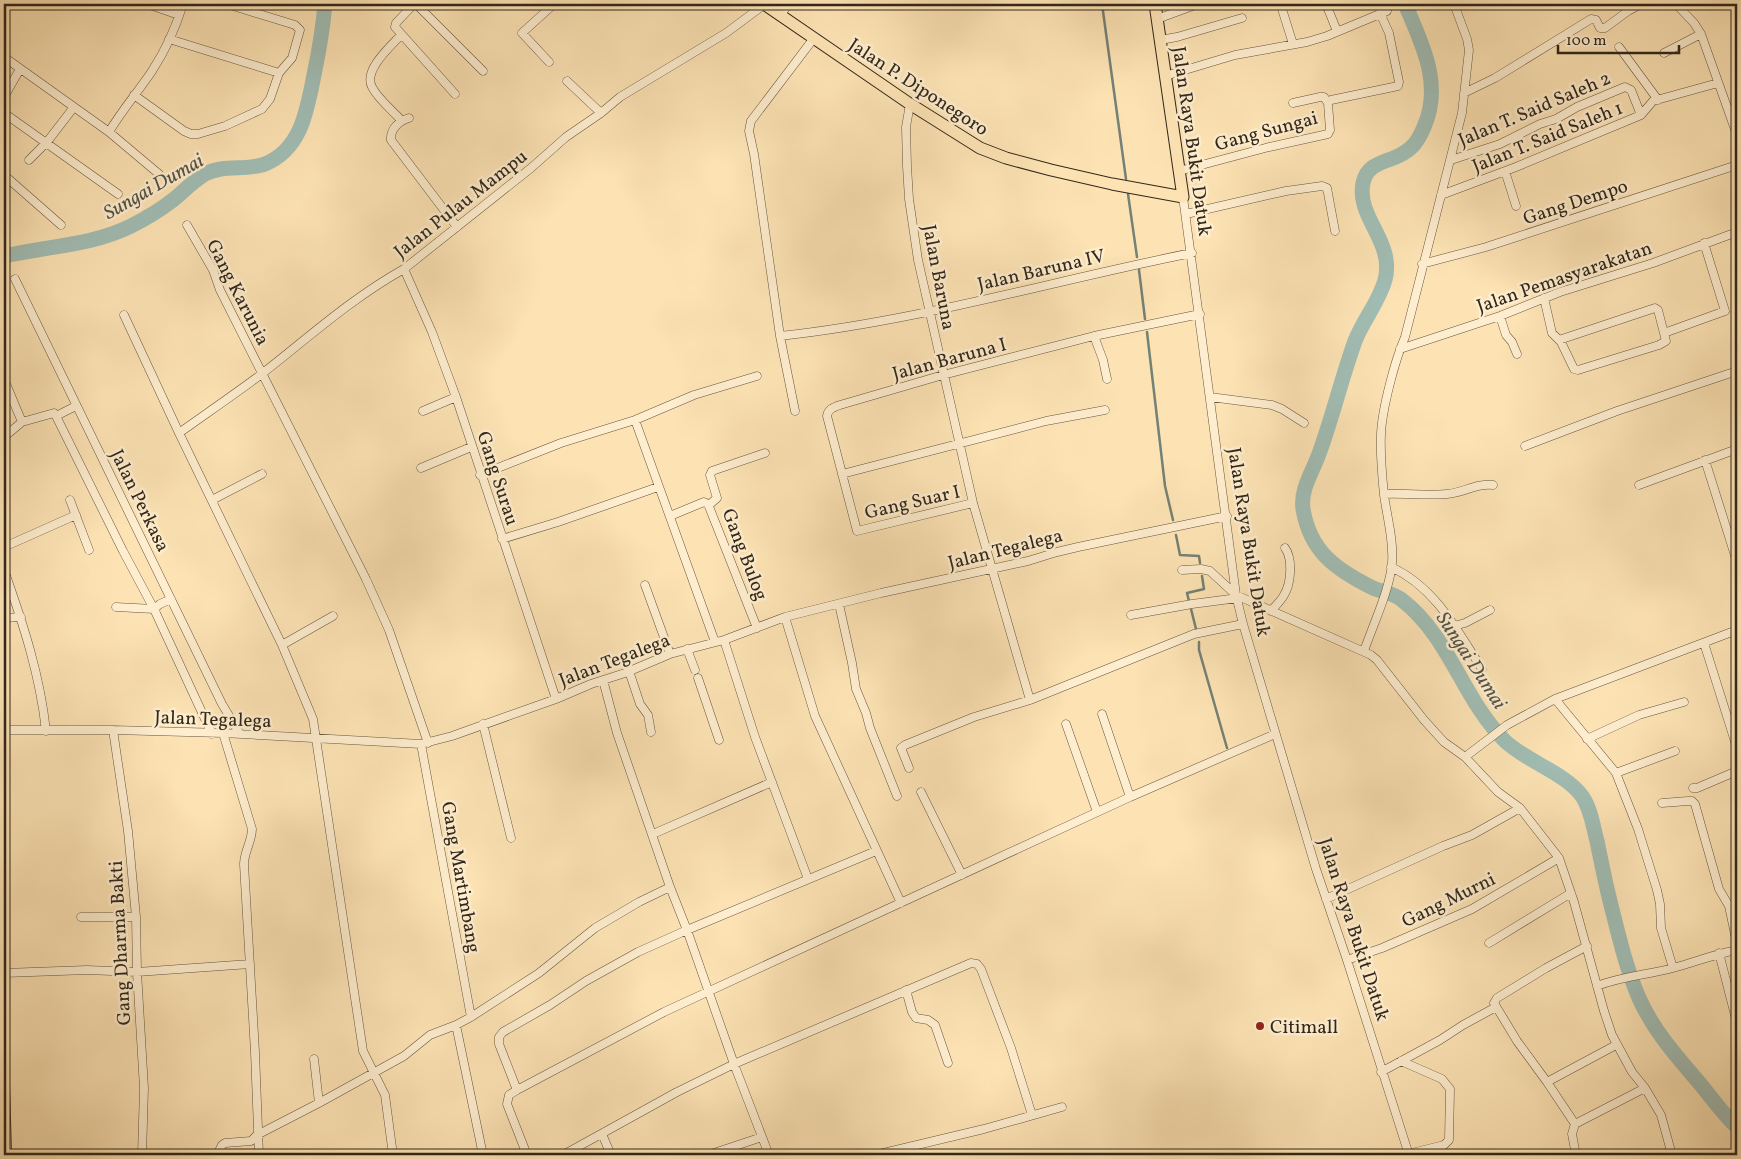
<svg xmlns="http://www.w3.org/2000/svg" width="1741" height="1159" font-family="Vollkorn,serif">
<rect width="100%" height="100%" fill="#fde3b4"/>
<filter id="stains"><feTurbulence type="fractalNoise" baseFrequency=".004" numOctaves="4"/><feColorMatrix values="0 0 0 0 .2 0 0 0 0 .09 0 0 0 0 .02 0 0 0 .5 -.17"/></filter>
<radialGradient id="worn" r=".72"><stop offset=".6" stop-color="#630" stop-opacity="0"/><stop offset="1" stop-color="#630" stop-opacity=".3"/></radialGradient>
<g fill="none" stroke-linecap="round" stroke-linejoin="round">
<path stroke="#748176" stroke-width="2.5" d="M 1102,4 L 1126,179
M 1128,194 L 1137,257
M 1139,270 L 1145,319
M 1147,332 L 1165,486 L 1173,520
M 1176,535 L 1180,555 L 1199,556 L 1200,563
M 1196,629 L 1187,593 L 1204,589 L 1202,576
M 1199,642 L 1199,650 L 1227,748"/>
<path stroke="#a1bdb4" stroke-width="15" d="M 1405,4 C 1422,44 1443,84 1424,127 C 1418,141 1413,149 1398,156 C 1383,163 1367,164 1363,183 C 1356,218 1395,241 1385,280 C 1379,302 1363,320 1355,341 C 1342,377 1333,415 1320,451 C 1314,470 1300,488 1303,509 C 1310,551 1335,569 1371,587 C 1381,592 1393,593 1402,600 C 1450,637 1463,700 1505,741 C 1527,762 1564,772 1582,796 C 1591,809 1593,826 1597,841 C 1601,861 1605,881 1610,901 C 1618,933 1626,968 1639,998 C 1654,1032 1679,1059 1702,1086 C 1714,1101 1724,1115 1737,1127
M 4,257 L 9,255 C 50,246 93,245 131,226 C 145,219 160,210 173,200 C 185,190 191,183 205,174 C 223,164 247,171 265,164 C 302,149 307,109 314,75 C 319,51 323,28 325,4"/>
<defs>
<path id="street" d="M 147,4 L 179,15
M 414,4 L 396,23 L 395,27 L 455,94
M 416,4 L 483,71
M 1326,4 L 1337,31
M 1676,4 L 1694,23 L 1701,34 L 1737,135
M 1282,9 L 1293,44
M 780,15 L 789,4
M 1157,19 L 1198,4
M 169,39 L 279,73
M 1160,40 L 1177,37 L 1242,18
M 1619,47 L 1658,100
M 1664,53 L 1701,34
M 4,57 L 109,132 C 122,110 138,92 152,71 C 165,51 176,27 183,4
M 549,62 L 522,33 L 554,4
M 1165,76 L 1235,55 L 1307,42 L 1327,36 L 1387,11 L 1386,4
M 567,81 L 601,113
M 1464,93 L 1495,78 L 1591,19 L 1596,20 L 1600,28 L 1605,28 L 1628,11 L 1641,4
M 134,95 L 184,131 L 191,134 L 198,134 L 225,126 L 262,109 L 270,99 L 279,73 L 292,58 L 300,30 L 295,25 L 227,4
M 4,97 L 20,69
M 1293,103 L 1320,97 L 1324,97 L 1328,103
M 910,104 L 906,127 L 907,166 L 909,199 L 918,260 L 973,503 L 1030,700
M 4,113 L 118,194
M 409,118 C 399,121 390,129 391,140 L 457,227
M 401,120 C 392,110 378,99 372,87 C 363,70 391,46 401,35
M 109,132 L 159,174
M 29,160 L 47,142 L 74,107
M 1451,160 L 1500,144 L 1540,124 L 1556,119 L 1577,107 L 1625,87 L 1631,90 L 1641,115
M 1179,171 L 1269,147 L 1328,134 L 1330,130 L 1328,103 L 1331,100 L 1398,86 L 1399,82 L 1389,33 L 1380,13
M 1505,171 L 1516,206
M 4,175 L 61,225
M 1441,195 L 1516,167 L 1641,115 L 1653,101 L 1718,83
M 1183,197 L 1236,595 L 1243,624 L 1316,869 L 1347,960 L 1409,1155
M 1186,214 L 1286,191 L 1322,186 L 1327,188 L 1335,231
M 187,225 L 213,270 L 220,290 L 366,579 L 389,630 L 428,743
M 1422,264 L 1486,247 L 1737,165
M 404,269 L 432,332 L 456,397 L 556,699
M 15,279 L 222,704 L 240,734
M 1544,298 L 1552,333 L 1561,342 L 1574,369 L 1578,370 L 1659,345 L 1666,341 L 1658,310 L 1655,308 L 1559,340
M 124,315 L 179,433 L 282,645 L 313,719 L 363,1051 L 385,1095 L 393,1155
M 1500,316 L 1506,335 L 1512,342 L 1517,354
M 1664,333 L 1725,311 L 1704,243
M 780,336 C 920,321 1055,280 1192,253
M 1094,336 L 1103,360 L 1107,379
M 1400,349 L 1500,316 L 1560,292 L 1653,263 L 1737,232
M 4,379 L 22,422
M 1210,397 L 1272,405 L 1282,409 L 1304,423
M 423,411 L 456,397
M 795,411 L 780,336 L 754,154 L 749,131 L 751,121 L 814,38
M 56,416 L 123,551 L 154,609 L 212,734
M 635,420 L 715,642
M 179,433 C 207,413 235,394 263,373 C 309,337 352,298 404,269 L 531,168 L 566,137 L 601,113 L 620,97 L 726,33 L 765,4
M 4,437 L 22,422 L 54,413 L 56,416 L 76,406
M 1525,446 L 1617,411 L 1737,371
M 1705,460 L 1737,562
M 421,468 L 471,447
M 842,474 L 1046,421 L 1105,410
M 480,475 L 561,443 L 635,420 L 694,395 L 757,376
M 1639,485 L 1737,449
M 1384,494 C 1405,493 1427,496 1447,494 C 1463,493 1476,483 1493,485
M 70,500 L 89,550
M 212,500 L 262,474
M 973,503 L 857,531 L 827,416 C 828,409 834,407 840,405 L 943,375 L 1094,336 L 1200,314
M 709,505 L 717,498 L 710,475 L 712,471 L 765,453
M 670,516 L 704,502 L 708,504 L 757,628
M 502,539 L 558,522 L 658,487
M 4,547 L 76,515
M 1391,567 C 1435,587 1457,630 1482,669
M 4,570 C 23,623 40,675 46,731
M 1182,570 L 1201,569 L 1210,571 L 1236,595 L 1371,655 L 1377,660 L 1424,720 L 1444,742 L 1465,757 L 1498,792 L 1520,808 L 1559,858 L 1574,902 L 1604,1011 L 1612,1035 L 1632,1072 L 1645,1088 L 1661,1115 L 1672,1155
M 645,585 L 670,654
M 839,604 L 852,663 L 856,689 L 866,713 L 870,728 L 897,796
M 116,607 L 154,609 L 160,604 L 171,599
M 1271,611 C 1275,606 1281,601 1284,595 C 1291,584 1293,559 1285,548
M 1131,615 L 1192,604 L 1238,598
M 785,617 L 815,716 L 901,903
M 4,618 L 21,617
M 1454,626 L 1465,623 L 1490,610
M 724,640 L 755,737 L 808,879
M 1704,643 L 1737,748
M 282,645 L 333,616
M 687,649 L 695,670
M 1364,651 C 1373,625 1390,589 1392,563 C 1394,541 1387,517 1384,495 C 1382,475 1380,454 1381,434 C 1382,409 1395,360 1405,337 L 1462,113 L 1469,50 L 1467,39 L 1454,4
M 629,671 L 640,704 L 648,715 L 651,732
M 698,678 L 719,740
M 603,680 L 617,733 L 670,887 L 687,930 L 734,1064 L 769,1155
M 1555,699 L 1616,773 L 1638,829 L 1657,890 L 1660,904 L 1661,928 L 1673,968
M 1102,714 L 1130,797
M 483,724 L 511,838
M 1066,724 L 1097,812
M 4,730 L 113,730 L 223,733 L 421,744 L 452,736 L 556,699 L 591,684 L 625,673 L 670,654 L 724,640 L 785,617 L 881,593 L 1028,561 L 1057,552 L 1078,547 L 1227,516
M 113,730 L 128,831 L 136,917 L 137,972 L 144,1088 L 142,1155
M 223,733 L 252,829 C 252,841 244,852 244,864 L 255,1052 L 259,1155
M 1587,739 L 1639,715 L 1684,702
M 421,744 L 471,1017
M 1465,757 L 1507,725 L 1555,699 L 1737,630
M 909,768 L 901,748 L 905,745 L 974,717 L 1030,700 L 1194,634 L 1243,624
M 1616,773 L 1675,751
M 1693,788 L 1697,788 L 1737,771
M 921,792 L 962,875
M 1662,803 L 1688,801 L 1692,801 L 1695,804 L 1719,889 L 1729,906 L 1737,944
M 653,834 L 772,782
M 1326,899 L 1443,846 L 1472,835 L 1520,808
M 81,917 L 136,917
M 1489,943 L 1571,893
M 1719,953 L 1737,1023
M 1347,960 L 1382,948 L 1472,909 L 1559,858
M 4,973 L 87,970 L 137,972 L 250,964
M 1597,986 C 1623,976 1647,975 1673,968 C 1695,962 1715,954 1737,950
M 906,990 L 912,1012 L 916,1018 L 928,1020 L 935,1025 L 948,1063
M 456,1025 L 483,1155
M 314,1059 L 319,1103
M 1401,1061 L 1442,1079 L 1450,1089 L 1449,1140 L 1444,1145 L 1408,1154
M 1381,1072 L 1440,1040 L 1463,1025 L 1496,1007
M 1547,1082 L 1616,1045
M 517,1090 L 499,1044 L 499,1037 L 503,1032 L 550,1005 L 586,981 L 638,952 L 687,930 L 876,851
M 1575,1124 L 1547,1082 L 1517,1041 L 1494,1003 L 1497,998 L 1546,968 L 1587,946
M 602,1134 L 611,1155
M 217,1155 L 222,1145 L 225,1143 L 251,1141 L 257,1135 L 319,1103 L 404,1056 L 430,1035 L 456,1025 L 471,1017 L 539,973 L 595,928 L 639,902 L 670,887
M 527,1155 L 507,1104 L 509,1095 L 517,1090 L 664,1012 L 1130,797 L 1275,734
M 563,1155 L 677,1092 L 734,1064 L 971,963 L 977,964 L 981,969 L 1011,1048 L 1032,1115
M 708,1155 L 762,1137
M 875,1155 L 984,1129 L 1062,1107
M 1576,1155 L 1572,1134 L 1575,1124 L 1645,1088"/>
<path id="secondary" d="M 4,1085 L 6,1155"/>
<path id="primary" d="M 764,4 L 910,104 L 980,148 L 1006,158 L 1051,170 L 1112,184 L 1183,197 L 1155,4"/>
</defs>
<use href="#street" stroke="#645640" stroke-width="9"/>
<use href="#secondary" stroke="#31271a" stroke-width="12"/>
<use href="#primary" stroke="#31271a" stroke-width="13"/>
<use href="#street" stroke="#feedce" stroke-width="8"/>
<use href="#secondary" stroke="#feedce" stroke-width="10"/>
<use href="#primary" stroke="#fde3b4" stroke-width="11"/>
</g>
<circle fill="#8f2418" stroke="#feedce" stroke-width="2" cx="1260" cy="1026" r="5"/>
<g text-anchor="middle" stroke-width="5" stroke-linejoin="round" paint-order="stroke">
<g font-size="19" fill="#31271a" stroke="#feedce">
<text transform="translate(919 86) rotate(33)" y="7">Jalan P. Diponegoro</text>
<text transform="translate(1534 108) rotate(-23)" y="7">Jalan T. Said Saleh 2</text>
<text transform="translate(1266 130) rotate(-15)" y="7">Gang Sungai</text>
<text transform="translate(1547 136) rotate(-22)" y="7">Jalan T. Said Saleh 1</text>
<text transform="translate(1193 141) rotate(82)" y="7">Jalan Raya Bukit Datuk</text>
<text transform="translate(1575 201) rotate(-18)" y="7">Gang Dempo</text>
<text transform="translate(460 203) rotate(-38)" y="7">Jalan Pulau Mampu</text>
<text transform="translate(1041 269) rotate(-13)" y="7">Jalan Baruna IV</text>
<text transform="translate(1564 276) rotate(-19)" y="7">Jalan Pemasyarakatan</text>
<text transform="translate(940 277) rotate(79)" y="7">Jalan Baruna</text>
<text transform="translate(239 292) rotate(63)" y="7">Gang Karunia</text>
<text transform="translate(949 358) rotate(-15)" y="7">Jalan Baruna I</text>
<text transform="translate(499 478) rotate(72)" y="7">Gang Surau</text>
<text transform="translate(141 500) rotate(64)" y="7">Jalan Perkasa</text>
<text transform="translate(912 501) rotate(-13)" y="7">Gang Suar I</text>
<text transform="translate(1250 542) rotate(81)" y="7">Jalan Raya Bukit Datuk</text>
<text transform="translate(1005 548) rotate(-14)" y="7">Jalan Tegalega</text>
<text transform="translate(746 554) rotate(69)" y="7">Gang Bulog</text>
<text transform="translate(614 659) rotate(-21)" y="7">Jalan Tegalega</text>
<text transform="translate(213 718) rotate(2)" y="7">Jalan Tegalega</text>
<text transform="translate(462 877) rotate(80)" y="7">Gang Martimbang</text>
<text transform="translate(1448 899) rotate(-26)" y="7">Gang Murni</text>
<text transform="translate(1355 929) rotate(72)" y="7">Jalan Raya Bukit Datuk</text>
<text transform="translate(119 943) rotate(-93)" y="7">Gang Dharma Bakti</text>
</g>
<g font-size="19" fill="#31271a" stroke="#feedce" text-anchor="start">
<text x="1270" y="1033">Citimall</text>
</g>
<g font-size="20" font-style="italic" fill="#535448" stroke="#feedce">
<text transform="translate(153 186) rotate(-30)" y="7">Sungai Dumai</text>
<text transform="translate(1472 660) rotate(57)" y="7">Sungai Dumai</text>
</g>
</g>
<rect width="1741" height="1159" fill="none" stroke="#fde3b4" stroke-width="20"/>
<rect x="5" y="5" width="1731" height="1149" fill="none" stroke="#31271a" stroke-width="2.5"/>
<rect x="10" y="10" width="1721" height="1139" fill="none" stroke="#31271a"/>
<path d="M1558 45v8h121v-8" fill="none" stroke="#31271a" stroke-width="2.5"/>
<text x="1566" y="45" font-size="15" fill="#31271a" stroke="#feedce" stroke-width="4" paint-order="stroke">100 m</text>
<rect width="100%" height="100%" filter="url(#stains)"/>
<rect width="100%" height="100%" fill="url(#worn)"/>
</svg>
